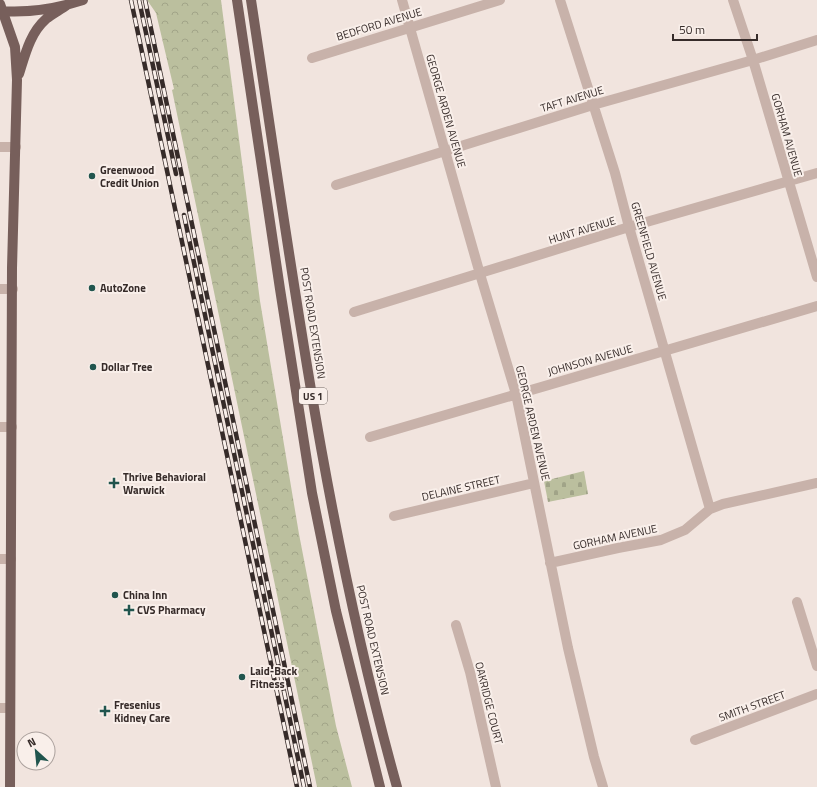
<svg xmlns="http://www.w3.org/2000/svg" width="817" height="787" font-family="'Titillium Web',sans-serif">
<defs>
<pattern id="forest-crowns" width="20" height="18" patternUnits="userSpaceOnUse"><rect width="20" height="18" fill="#bbbf9e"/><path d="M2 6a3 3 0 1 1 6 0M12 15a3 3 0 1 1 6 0" fill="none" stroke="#a1a488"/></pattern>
<pattern id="cemetery-stones" width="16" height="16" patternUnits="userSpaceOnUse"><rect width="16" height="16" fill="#bbbf9e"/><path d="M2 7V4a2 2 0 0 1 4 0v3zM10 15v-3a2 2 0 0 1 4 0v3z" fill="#a1a488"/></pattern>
</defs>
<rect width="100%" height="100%" fill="#f1e4de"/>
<path fill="url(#forest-crowns)" d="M 147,0 L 221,0 L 260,301 L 299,534 L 336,726 L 352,787 L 317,787 L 172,90 L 174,89 L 156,13 Z"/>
<path fill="url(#cemetery-stones)" d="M 584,471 L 588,494 L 548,502 L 544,481 Z"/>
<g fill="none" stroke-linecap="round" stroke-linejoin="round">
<path stroke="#c8b2aa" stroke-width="10" d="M 402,0 L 480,274 L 516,394 L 568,648 L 594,757 L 603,787
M 560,0 L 615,173 L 629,227 L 710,509
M 733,0 L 753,60 L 817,277
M 312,58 L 500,0
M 0,147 L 16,147
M 336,185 L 593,105 L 753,60 L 817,40
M 0,289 L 13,289
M 354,312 L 629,227 L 817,173
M 0,427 L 12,427
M 370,437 C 519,393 668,351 817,306
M 394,516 L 534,483
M 0,559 L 11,559
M 550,563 L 618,548 L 661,540 L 685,530 L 710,509 L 723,504 L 817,483
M 797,602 L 817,666
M 456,625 L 470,672 L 496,787
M 0,708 L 10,708
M 695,740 L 817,694"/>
<path stroke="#775f5b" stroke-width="10" d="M 237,0 L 280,289 L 312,493 L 336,611 L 380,787
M 251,0 C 291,264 325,530 397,787
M 0,4 L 15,47 L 17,80 L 12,268 L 10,787
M 0,11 C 28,13 56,9 83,0
M 19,74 C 25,55 30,33 46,19 C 52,14 60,10 67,5"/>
<defs>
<path id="rail" d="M 131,0 L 297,787
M 139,0 L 176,174
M 145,0 L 310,787
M 184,215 L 304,787"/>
</defs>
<use href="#rail" stroke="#362b29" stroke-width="4.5"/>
<use href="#rail" stroke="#f9efea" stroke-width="3" stroke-dasharray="9" stroke-linecap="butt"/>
</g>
<g fill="#21554e" stroke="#f9efea" stroke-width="1.5">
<circle cx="92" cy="176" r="4"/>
<circle cx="92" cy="288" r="4"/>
<circle cx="93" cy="367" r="4"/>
<path d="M112 477h4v4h4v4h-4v4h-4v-4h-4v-4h4z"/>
<circle cx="115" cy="595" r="4"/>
<path d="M127 604h4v4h4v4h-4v4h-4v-4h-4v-4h4z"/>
<circle cx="242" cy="677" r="4"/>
<path d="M103 705h4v4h4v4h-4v4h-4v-4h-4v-4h4z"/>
</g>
<g text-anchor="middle" stroke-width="4" stroke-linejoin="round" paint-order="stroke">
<rect fill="#f9efea" stroke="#706663" stroke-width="1" x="299" y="388" width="28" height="16" rx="3"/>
<g font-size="10" font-weight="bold" fill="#362b29">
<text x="313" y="400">US 1</text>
</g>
<g font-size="11" fill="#362b29" stroke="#f9efea">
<text transform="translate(379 24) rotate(-17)" y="4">BEDFORD AVENUE</text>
<text transform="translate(572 99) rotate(-17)" y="4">TAFT AVENUE</text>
<text transform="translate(446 111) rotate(74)" y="4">GEORGE ARDEN AVENUE</text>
<text transform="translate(787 135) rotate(74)" y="4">GORHAM AVENUE</text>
<text transform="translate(582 230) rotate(-17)" y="4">HUNT AVENUE</text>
<text transform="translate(649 251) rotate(74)" y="4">GREENFIELD AVENUE</text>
<text transform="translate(313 323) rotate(81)" y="4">POST ROAD EXTENSION</text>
<text transform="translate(590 360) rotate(-16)" y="4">JOHNSON AVENUE</text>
<text transform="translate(533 423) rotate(77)" y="4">GEORGE ARDEN AVENUE</text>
<text transform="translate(461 488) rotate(-13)" y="4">DELAINE STREET</text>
<text transform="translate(615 537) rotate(-12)" y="4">GORHAM AVENUE</text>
<text transform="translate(373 640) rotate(77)" y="4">POST ROAD EXTENSION</text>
<text transform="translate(489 703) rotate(76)" y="4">OAKRIDGE COURT</text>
<text transform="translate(752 706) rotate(-20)" y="4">SMITH STREET</text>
</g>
<g font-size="11" font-weight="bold" fill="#362b29" stroke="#f9efea" text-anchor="start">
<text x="100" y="174">Greenwood<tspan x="100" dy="13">Credit Union</tspan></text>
<text x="100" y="292">AutoZone</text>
<text x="101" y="371">Dollar Tree</text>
<text x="123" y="481">Thrive Behavioral<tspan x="123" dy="13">Warwick</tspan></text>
<text x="123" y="599">China Inn</text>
<text x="137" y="614">CVS Pharmacy</text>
<text x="250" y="675">Laid-Back<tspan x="250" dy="13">Fitness</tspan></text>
<text x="114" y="709">Fresenius<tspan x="114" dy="13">Kidney Care</tspan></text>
</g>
</g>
<g transform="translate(36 751) rotate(333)"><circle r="19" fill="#f9efea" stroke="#aba19d"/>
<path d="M0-3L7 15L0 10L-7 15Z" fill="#21554e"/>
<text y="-6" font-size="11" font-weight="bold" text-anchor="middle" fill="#362b29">N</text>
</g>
<path d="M673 34v6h84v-6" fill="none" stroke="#362b29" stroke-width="2"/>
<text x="679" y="34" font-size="12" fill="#362b29" stroke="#f9efea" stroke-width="3" paint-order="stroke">50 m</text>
</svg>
